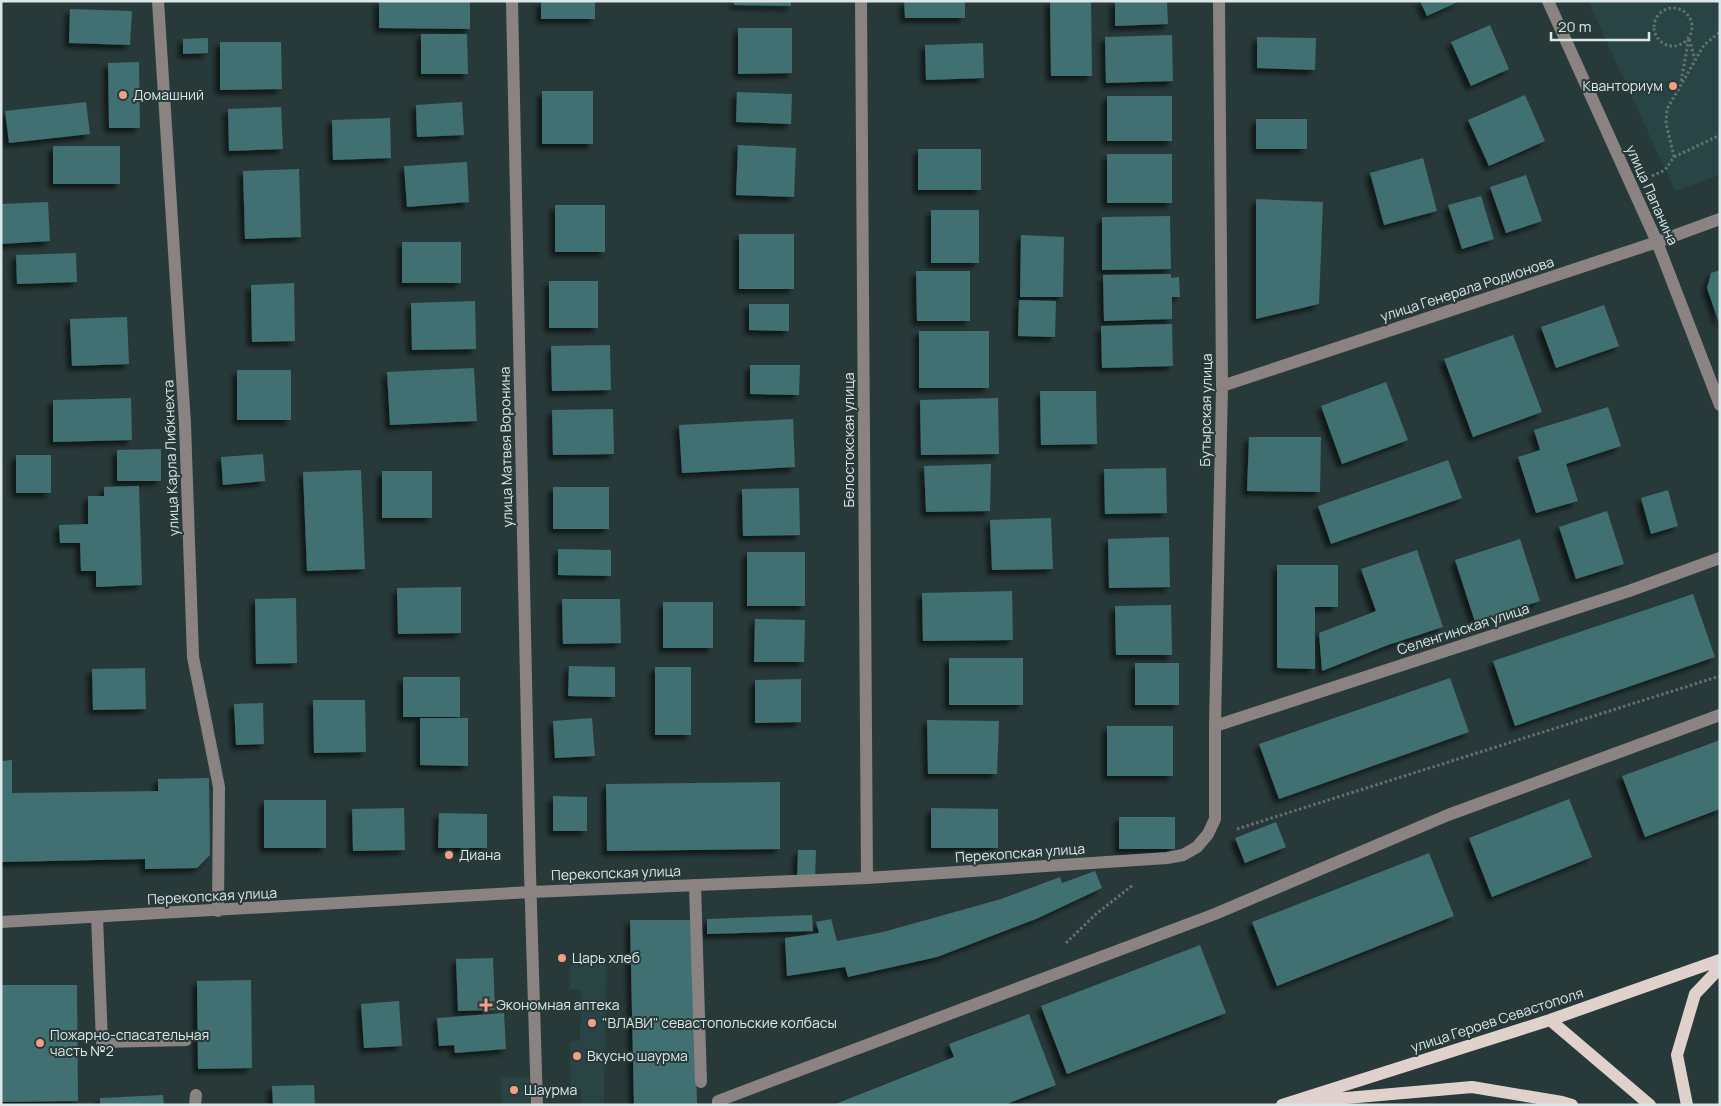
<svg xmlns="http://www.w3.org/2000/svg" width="1721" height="1106" font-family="Manrope,sans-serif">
<defs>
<filter id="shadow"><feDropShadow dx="-4.5" dy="4.5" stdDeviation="2.5" flood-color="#0009"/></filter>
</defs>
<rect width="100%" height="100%" fill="#283939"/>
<path fill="#294445" d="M 1588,1 L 1720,1 L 1720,175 L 1675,191 Z
M 570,963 L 606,964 L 604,1105 L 581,1105 L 581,1090 L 570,1090 L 571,1041 L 580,1041 L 581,990 L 570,989 Z
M 501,1077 L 529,1077 L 530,1105 L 502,1105 Z"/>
<path fill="#416f71" filter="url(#shadow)" d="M 379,1 L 470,1 L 470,29 L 379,28 Z
M 541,1 L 595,1 L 595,19 L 541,19 Z
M 734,1 L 791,1 L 791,6 L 734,5 Z
M 904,1 L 965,1 L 965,18 L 905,18 Z
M 1050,1 L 1091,1 L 1092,76 L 1051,76 Z
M 1115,1 L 1167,1 L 1168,24 L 1115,26 Z
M 1420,1 L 1460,1 L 1427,16 Z
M 70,9 L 132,11 L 130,45 L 69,43 Z
M 1490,25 L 1509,69 L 1471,86 L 1451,42 Z
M 738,28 L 792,28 L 792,73 L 738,74 Z
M 421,34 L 467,34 L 468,74 L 421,74 Z
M 1172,35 L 1173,81 L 1106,83 L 1105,37 Z
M 1257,37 L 1316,38 L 1315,70 L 1257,68 Z
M 208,38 L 208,53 L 183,54 L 183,39 Z
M 220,42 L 281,42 L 282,89 L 220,90 Z
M 983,43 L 984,78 L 926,80 L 925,45 Z
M 139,62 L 140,128 L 109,128 L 108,63 Z
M 542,91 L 593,91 L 593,144 L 542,144 Z
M 737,92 L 792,94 L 791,124 L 736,122 Z
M 1525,95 L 1545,141 L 1489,166 L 1468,120 Z
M 1107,96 L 1172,96 L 1172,141 L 1107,141 Z
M 86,102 L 90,134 L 9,143 L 5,111 Z
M 462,102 L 464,135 L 417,137 L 416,105 Z
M 281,107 L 283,149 L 229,151 L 228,109 Z
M 390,118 L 391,158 L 333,160 L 332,120 Z
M 1256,119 L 1307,119 L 1307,149 L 1256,149 Z
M 738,145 L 796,148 L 794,197 L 736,195 Z
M 53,146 L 120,146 L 120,184 L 53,184 Z
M 918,149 L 981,149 L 981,190 L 918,190 Z
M 1107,154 L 1172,154 L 1172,203 L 1107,203 Z
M 1423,158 L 1437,211 L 1384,225 L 1370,173 Z
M 467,162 L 469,202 L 407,207 L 404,166 Z
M 299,169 L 301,237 L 245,239 L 243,171 Z
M 1526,175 L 1542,221 L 1506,233 L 1490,187 Z
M 1481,196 L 1494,239 L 1462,249 L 1448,205 Z
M 1256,199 L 1323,202 L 1319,304 L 1256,319 Z
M 48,202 L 50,241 L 1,244 L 1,204 Z
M 555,205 L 605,205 L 605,252 L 555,252 Z
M 931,210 L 979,210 L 979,263 L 931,263 Z
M 1170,216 L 1171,269 L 1102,270 L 1102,217 Z
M 739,234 L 794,234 L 794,289 L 739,289 Z
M 1021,235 L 1064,237 L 1063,297 L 1020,297 Z
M 402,242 L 461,242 L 461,283 L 402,283 Z
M 76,253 L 77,282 L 17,284 L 16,255 Z
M 1720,270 L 1720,322 L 1719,323 L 1707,288 L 1711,273 Z
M 916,271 L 970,271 L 970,321 L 917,321 Z
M 1171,274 L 1171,278 L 1179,277 L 1180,297 L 1172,297 L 1172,319 L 1104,321 L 1103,275 Z
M 549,281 L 598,281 L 598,328 L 549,328 Z
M 294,283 L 295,341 L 252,342 L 251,285 Z
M 1019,300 L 1056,301 L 1055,337 L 1018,336 Z
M 475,301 L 476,349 L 412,350 L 411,303 Z
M 749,304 L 789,304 L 789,331 L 749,330 Z
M 1604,305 L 1619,346 L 1556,368 L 1541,327 Z
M 127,317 L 129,364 L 72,366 L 70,319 Z
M 1172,324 L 1173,366 L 1102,368 L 1101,326 Z
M 919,331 L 989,331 L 989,388 L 919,388 Z
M 1513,335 L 1542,412 L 1473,437 L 1444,359 Z
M 610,345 L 611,390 L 552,391 L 551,346 Z
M 750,365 L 800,365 L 799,395 L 750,394 Z
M 474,368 L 477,421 L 390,425 L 387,372 Z
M 237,370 L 291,370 L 291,420 L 237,420 Z
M 1386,382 L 1408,440 L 1342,464 L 1321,406 Z
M 1040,391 L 1096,391 L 1097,444 L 1041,445 Z
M 131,398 L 132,440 L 53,442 L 53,400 Z
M 998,398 L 999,454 L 921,455 L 920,400 Z
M 1608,407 L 1621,446 L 1566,464 L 1578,501 L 1536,513 L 1518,457 L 1540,450 L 1534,430 Z
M 613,409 L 614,454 L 553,455 L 552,410 Z
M 793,419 L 795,467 L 682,473 L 679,425 Z
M 1249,437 L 1321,437 L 1320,492 L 1247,491 Z
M 161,449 L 161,481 L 117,481 L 117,450 Z
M 263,454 L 265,481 L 223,485 L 221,457 Z
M 16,455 L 51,455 L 51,493 L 16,493 Z
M 1448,460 L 1462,498 L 1331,544 L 1318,506 Z
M 991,464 L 990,511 L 926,512 L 924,466 Z
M 1166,468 L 1167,513 L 1105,514 L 1104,469 Z
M 361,470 L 365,569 L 307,571 L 303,472 Z
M 382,471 L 432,471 L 432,518 L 382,518 Z
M 139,486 L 142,585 L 96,587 L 96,571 L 81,571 L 80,543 L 60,543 L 59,525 L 88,524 L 88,496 L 104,496 L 104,487 Z
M 553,487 L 609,487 L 609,529 L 553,529 Z
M 799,488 L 800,535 L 743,536 L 742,489 Z
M 1668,490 L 1678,526 L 1651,534 L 1641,498 Z
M 1607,511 L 1624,564 L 1576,579 L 1559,527 Z
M 1051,518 L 1053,569 L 992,570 L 990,520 Z
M 1169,537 L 1170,587 L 1109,588 L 1108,539 Z
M 1520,539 L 1540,601 L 1475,622 L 1455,560 Z
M 558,549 L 611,550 L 611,576 L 558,575 Z
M 1417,550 L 1443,627 L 1388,645 L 1322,671 L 1319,633 L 1376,611 L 1361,569 Z
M 747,552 L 805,552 L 805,606 L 747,606 Z
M 1277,565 L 1338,565 L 1338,607 L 1315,607 L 1315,669 L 1277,668 Z
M 461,587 L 461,633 L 398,634 L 397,588 Z
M 1012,591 L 1013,640 L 923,641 L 922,593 Z
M 1693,594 L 1715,657 L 1515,726 L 1493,661 Z
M 296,598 L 297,663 L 256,664 L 255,599 Z
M 562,599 L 620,599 L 621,643 L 563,644 Z
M 663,602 L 713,602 L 713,648 L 663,648 Z
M 1171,605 L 1172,655 L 1116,655 L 1115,606 Z
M 755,619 L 805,620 L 804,662 L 754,662 Z
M 949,658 L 1023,658 L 1023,705 L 949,705 Z
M 1135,663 L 1179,663 L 1179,705 L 1135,705 Z
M 569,666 L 615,667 L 615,697 L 568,696 Z
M 655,667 L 691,667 L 691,735 L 655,735 Z
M 145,668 L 146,709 L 93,710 L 92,669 Z
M 403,677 L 460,677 L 460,717 L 403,717 Z
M 1450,678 L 1469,732 L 1279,799 L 1259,744 Z
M 801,679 L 801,722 L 755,723 L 755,680 Z
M 313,700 L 365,700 L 366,752 L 314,753 Z
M 263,703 L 264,744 L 236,745 L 234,704 Z
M 420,718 L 468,718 L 468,766 L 420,765 Z
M 592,718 L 595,756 L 555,758 L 553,721 Z
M 927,720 L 999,721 L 997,774 L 928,774 Z
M 1107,726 L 1173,726 L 1173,776 L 1107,776 Z
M 1720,740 L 1720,809 L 1645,837 L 1622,776 Z
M 12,760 L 12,793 L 158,791 L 158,779 L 209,778 L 210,855 L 197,868 L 145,869 L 145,859 L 1,862 L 1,761 Z
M 780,782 L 780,849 L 607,851 L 606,784 Z
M 553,796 L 587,797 L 587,831 L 553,831 Z
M 1569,799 L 1592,857 L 1492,897 L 1469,838 Z
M 264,800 L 326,800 L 326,848 L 264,848 Z
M 404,808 L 405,850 L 353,851 L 352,809 Z
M 931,808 L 998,809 L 998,848 L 931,848 Z
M 439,813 L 487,814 L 487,848 L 438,848 Z
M 1119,817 L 1175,817 L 1175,849 L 1119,849 Z
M 1276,822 L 1286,847 L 1245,863 L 1235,838 Z
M 798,850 L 816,850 L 815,878 L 797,878 Z
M 1429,853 L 1454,916 L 1277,986 L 1252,922 Z
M 1095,871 L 1102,888 L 1036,919 L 937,957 L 848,977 L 845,967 L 787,976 L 785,938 L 819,933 L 816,922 L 831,919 L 837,941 L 883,932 L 1001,899 L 1060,877 L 1062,883 Z
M 812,915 L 813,931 L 707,934 L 707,919 Z
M 630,920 L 692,920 L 697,1105 L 634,1105 Z
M 1200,945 L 1226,1013 L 1067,1074 L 1041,1006 Z
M 493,958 L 495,1010 L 458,1011 L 456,959 Z
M 251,980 L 252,1068 L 198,1069 L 197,981 Z
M 1,985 L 77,985 L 78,1101 L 1,1102 Z
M 399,1001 L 402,1046 L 364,1048 L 361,1004 Z
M 504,1013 L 506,1049 L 455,1053 L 454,1045 L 439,1046 L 437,1018 Z
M 1029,1014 L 1056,1085 L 1004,1105 L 833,1105 L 954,1057 L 949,1044 Z
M 314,1085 L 315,1105 L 273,1105 L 272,1086 Z
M 163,1095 L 164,1105 L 100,1105 L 100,1098 Z"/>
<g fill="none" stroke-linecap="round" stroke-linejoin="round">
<path stroke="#627171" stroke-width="3" stroke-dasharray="2.5 2.5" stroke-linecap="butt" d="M1654 27a19 19 0 1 1 38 0a19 19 0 1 1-38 0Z
M 1681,81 L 1689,38 L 1695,60
M 1674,157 L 1720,135
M 1652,176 L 1665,170 L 1674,157 L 1666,123 L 1667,109 L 1704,45 L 1720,32
M 1237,829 L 1720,676
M 1066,943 L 1096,914 L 1133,885"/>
<path stroke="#8b8381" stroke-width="12" d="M 158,1 L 185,424 L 193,657 L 219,787 L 218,911
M 512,1 L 530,873 L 537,1105
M 861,1 L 867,878
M 1548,1 L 1657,242 L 1720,405
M 1222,386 L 1657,242 L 1720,219
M 1215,726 L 1629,591 L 1720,558
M 695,885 L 701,1082
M 97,917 L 102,1042 L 186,1040
M 1,922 L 531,892 L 867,878 L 1167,858 L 1183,855 L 1197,847 L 1208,834 L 1215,819 L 1215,726 L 1222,386 L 1219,1
M 195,1105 L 196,1095
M 718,1105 L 718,1101 L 1215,914 L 1448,815 L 1720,715"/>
<path stroke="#e1d1cd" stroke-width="12" d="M 1550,1020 L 1650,1105
M 1312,1101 L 1472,1087 L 1562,1102 L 1572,1105
M 1282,1105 L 1550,1020 L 1720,960
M 1687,1105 L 1677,1055 L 1695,994 L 1720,968"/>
</g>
<g fill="#f49e88" stroke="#283939" stroke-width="2">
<circle cx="1673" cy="86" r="5"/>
<circle cx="123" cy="95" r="5"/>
<circle cx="449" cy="855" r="5"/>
<circle cx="562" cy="958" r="5"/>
<path d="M483.5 997.5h5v5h5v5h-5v5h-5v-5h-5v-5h5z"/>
<circle cx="592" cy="1023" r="5"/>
<circle cx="40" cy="1043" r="5"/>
<circle cx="577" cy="1056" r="5"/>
<circle cx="514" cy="1090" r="5"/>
</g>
<g text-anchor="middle" stroke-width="4" stroke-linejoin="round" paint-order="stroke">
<g font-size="14" fill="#dce7e7" stroke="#283939" text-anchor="start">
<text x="1663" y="91" text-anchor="end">Кванториум</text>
<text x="133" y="100">Домашний</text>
<text x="459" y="860">Диана</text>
<text x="572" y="963">Царь хлеб</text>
<text x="496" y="1010">Экономная аптека</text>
<text x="602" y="1028">"ВЛАВИ" севастопольские колбасы</text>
<text x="50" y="1040">Пожарно-спасательная<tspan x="50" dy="16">часть №2</tspan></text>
<text x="587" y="1061">Вкусно шаурма</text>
<text x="524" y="1095">Шаурма</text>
</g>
<g font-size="14" fill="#dce7e7" stroke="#283939">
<text transform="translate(1652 195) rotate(66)" y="5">улица Папанина</text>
<text transform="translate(1467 289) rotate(-18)" y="5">улица Генерала Родионова</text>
<text transform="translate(1206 410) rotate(-89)" y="5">Бутырская улица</text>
<text transform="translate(849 440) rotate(-90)" y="5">Белостокская улица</text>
<text transform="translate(506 447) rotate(-91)" y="5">улица Матвея Воронина</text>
<text transform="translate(171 458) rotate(-92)" y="5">улица Карла Либкнехта</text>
<text transform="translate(1463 629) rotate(-18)" y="5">Селенгинская улица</text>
<text transform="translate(1020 853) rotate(-4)" y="5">Перекопская улица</text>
<text transform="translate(616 873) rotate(-2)" y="5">Перекопская улица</text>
<text transform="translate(212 896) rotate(-3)" y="5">Перекопская улица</text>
<text transform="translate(1497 1020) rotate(-18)" y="5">улица Героев Севастополя</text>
</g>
</g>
<rect width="1721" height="1106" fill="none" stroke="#dce7e7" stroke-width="5"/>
<path d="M1551 32v8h98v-8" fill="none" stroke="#dce7e7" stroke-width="2.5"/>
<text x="1558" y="32" font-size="15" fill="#dce7e7" stroke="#283939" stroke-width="4" paint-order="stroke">20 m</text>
</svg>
